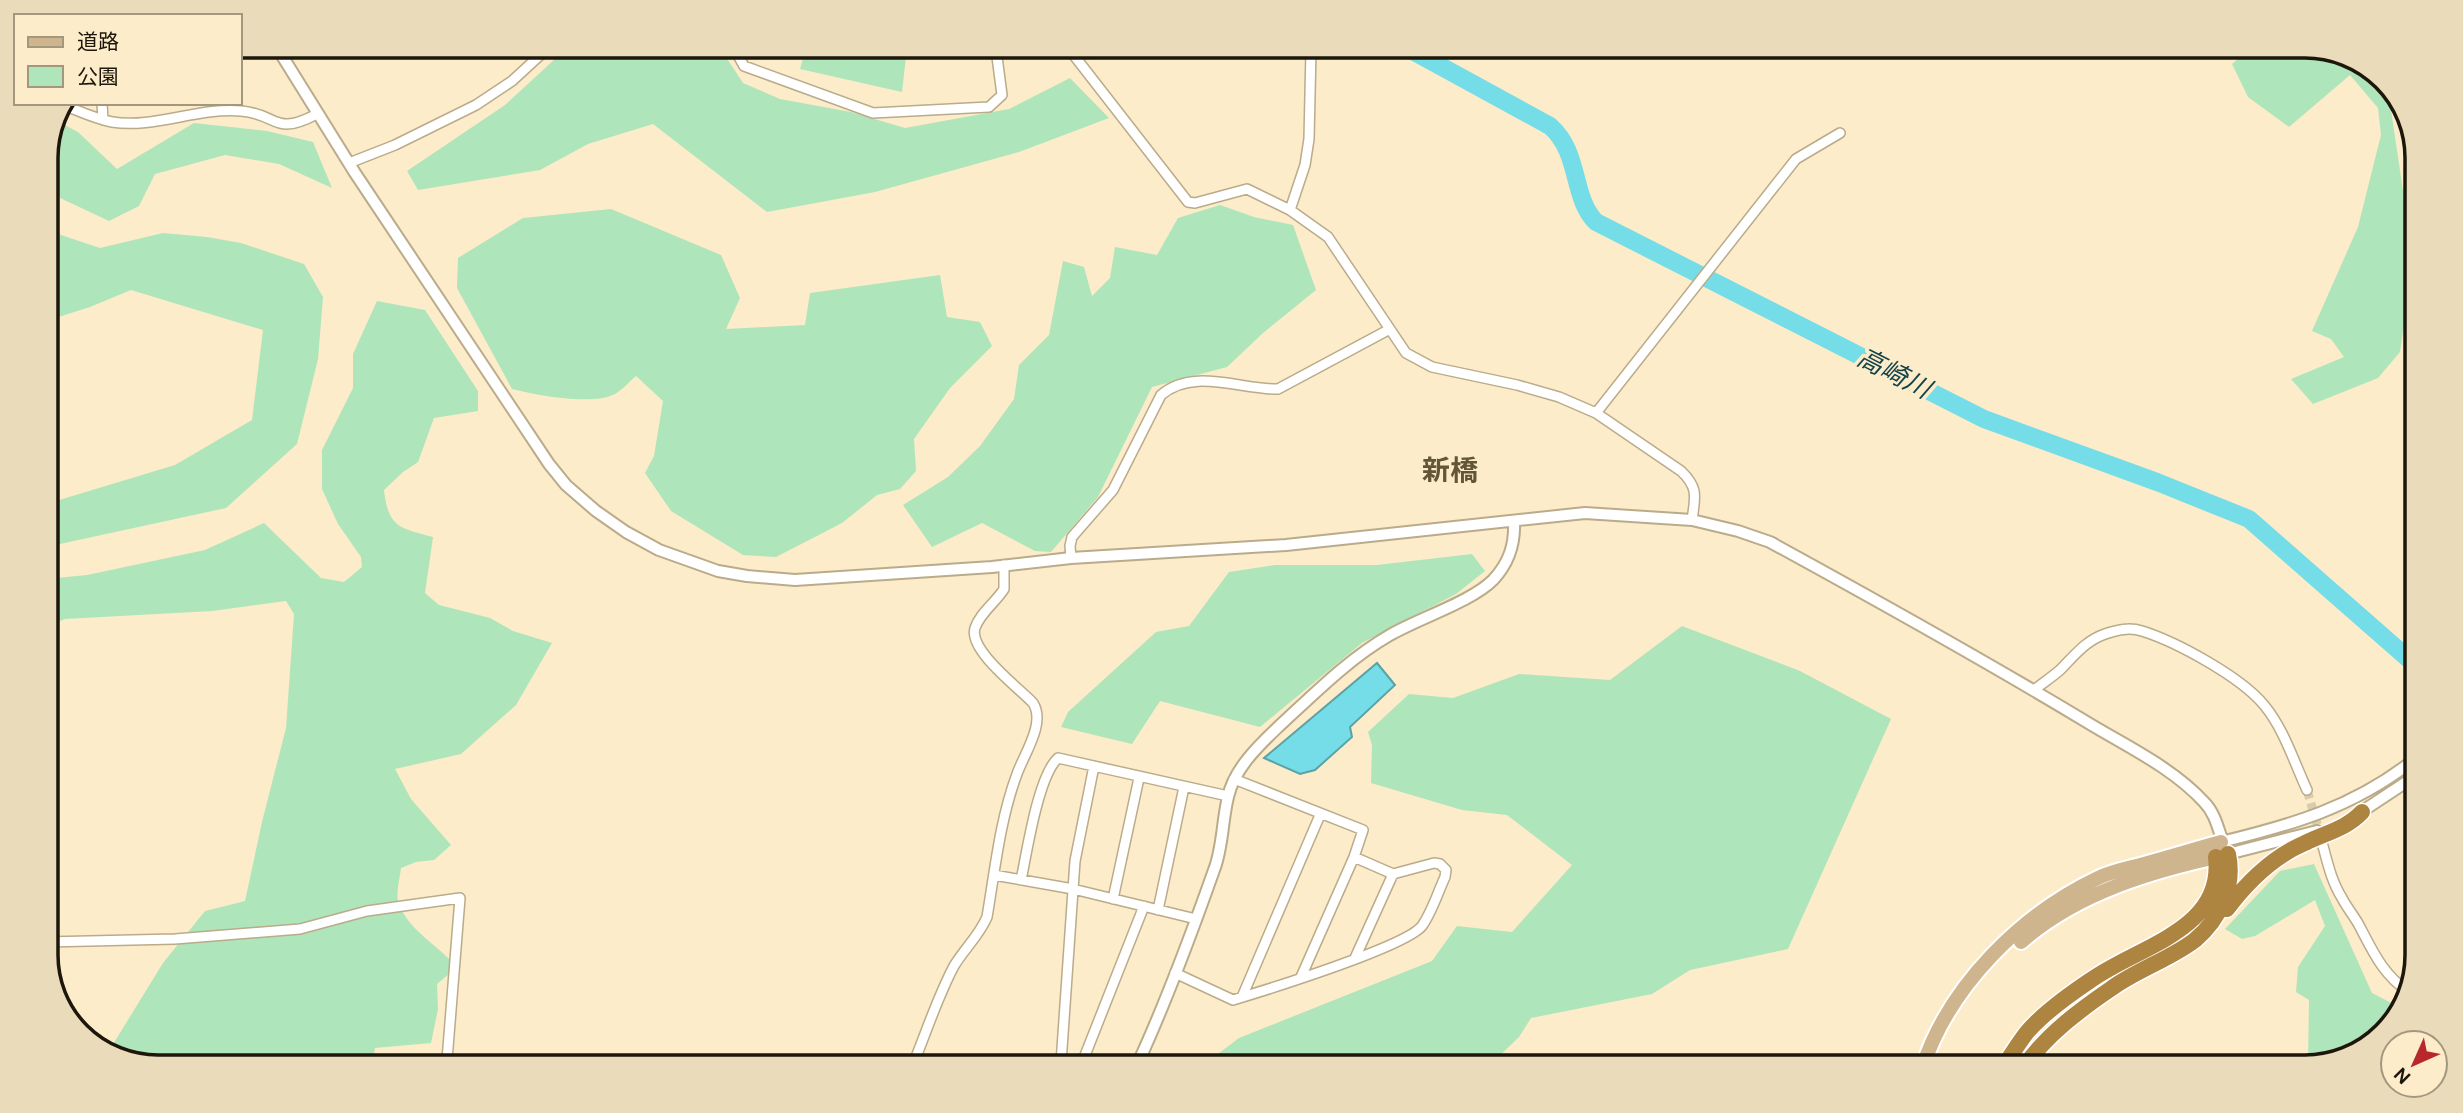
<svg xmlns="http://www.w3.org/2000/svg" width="2463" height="1113" font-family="'DM Sans','Noto Sans JP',sans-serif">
<rect width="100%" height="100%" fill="#fcecca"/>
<path fill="#afe5ba" d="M 568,47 L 720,48 L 743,83 L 780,99 L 851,112 L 905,128 L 1009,109 L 1070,78 L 1109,118 L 1019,152 L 875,192 L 767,212 L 653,124 L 588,144 L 540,170 L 418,190 L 407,171 L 505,105 Z
M 806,48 L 907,48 L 902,92 L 800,69 Z
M 2244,54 L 2349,54 L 2378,78 L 2390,103 L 2403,191 L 2411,276 L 2400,352 L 2378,378 L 2313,404 L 2291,379 L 2344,357 L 2331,339 L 2312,331 L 2358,227 L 2381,135 L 2378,108 L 2350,75 L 2289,127 L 2248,97 L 2232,64 Z
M 59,122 L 78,132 L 117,169 L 194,123 L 267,131 L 313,142 L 332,188 L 279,164 L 225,155 L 155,174 L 139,206 L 109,221 L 58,197 L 46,186 L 46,151 Z
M 1220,205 L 1254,217 L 1293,225 L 1316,290 L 1263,333 L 1227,367 L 1152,387 L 1098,497 L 1051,552 L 1035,551 L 982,523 L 932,547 L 903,505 L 948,477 L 980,446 L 1014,399 L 1019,365 L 1049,335 L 1063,261 L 1084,267 L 1092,296 L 1110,278 L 1115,247 L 1157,255 L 1178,218 Z
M 611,209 L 721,255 L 740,298 L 726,329 L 805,325 L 810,293 L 940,275 L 947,317 L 980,322 L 992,346 L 950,388 L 914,439 L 916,471 L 900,489 L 877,495 L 842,523 L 776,557 L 743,555 L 671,511 L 645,473 L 654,456 L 663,401 L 636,376 C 629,382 622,390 615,394 C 592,406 536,395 512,389 L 457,288 L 458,258 L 523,218 Z
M 46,230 L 100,248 L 163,233 L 207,237 L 241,243 L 304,264 L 323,297 L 318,359 L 297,444 L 226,508 L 46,547 L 46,504 L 175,465 L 252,420 L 263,330 L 131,290 L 90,307 L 46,321 Z
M 377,301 L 425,310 L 478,391 L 478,411 L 434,418 L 418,462 L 403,472 L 384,490 C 388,527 399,528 433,537 L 425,593 L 439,605 L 490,618 L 513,631 L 552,643 L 516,705 L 461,754 L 395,769 L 411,799 L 451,845 L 434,860 L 416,862 L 401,868 C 400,877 396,892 398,901 C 406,929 438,945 457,967 L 437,984 L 438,1009 L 431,1043 L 375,1048 L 373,1060 L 114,1059 L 107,1054 L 163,963 L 205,911 L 245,901 L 262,822 L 286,728 L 294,614 L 286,601 L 212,611 L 65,619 L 46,626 L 46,579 L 87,575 L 205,550 L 264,523 L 321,578 L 344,582 L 362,567 L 361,557 L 338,524 L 322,489 L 322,450 L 353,388 L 353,354 Z
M 1472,554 L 1485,571 L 1456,594 L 1362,643 L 1260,727 L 1160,701 L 1132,744 L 1061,727 L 1068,712 L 1156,632 L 1189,626 L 1229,572 L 1275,565 L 1377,565 Z
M 1682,626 L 1800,671 L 1891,719 L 1788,949 L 1690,970 L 1652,994 L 1531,1018 L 1519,1037 L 1491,1064 L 1206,1063 L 1239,1038 L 1432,961 L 1457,926 L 1512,932 L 1572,865 L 1507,815 L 1462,810 L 1371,783 L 1372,745 L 1368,732 L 1409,694 L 1453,698 L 1519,674 L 1610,680 Z
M 2314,864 L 2372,993 L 2401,1008 L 2367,1049 L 2308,1067 L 2309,1000 L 2296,992 L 2298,967 L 2325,926 L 2315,900 L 2255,936 L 2242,939 L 2225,929 L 2280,871 Z"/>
<path fill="#75dde7" stroke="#5ba2a5" stroke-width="2" d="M 1377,663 L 1395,685 L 1350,727 L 1352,737 L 1315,770 L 1300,774 L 1264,758 Z"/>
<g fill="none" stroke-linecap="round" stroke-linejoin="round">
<path stroke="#75dde7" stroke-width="18" d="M 1411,50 L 1550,126 C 1581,153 1571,197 1596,222 L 1984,419 L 2157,482 L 2249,519 L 2412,662"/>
<path stroke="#dbccad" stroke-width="9" stroke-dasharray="9 4.5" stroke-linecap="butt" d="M 2307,790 L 2320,834"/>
<defs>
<path id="minor" d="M 734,48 L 744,66 L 873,113 L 989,107 L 1002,95 L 996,49
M 1069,49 L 1188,202 L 1195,203 L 1247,189 L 1290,210 L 1328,237 L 1406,353 L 1432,367 L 1517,385 L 1559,397 L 1596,413 L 1681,471 C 1699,488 1695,497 1692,520
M 102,103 L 103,120
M 66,106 C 81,112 96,119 112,122 C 154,129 198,107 241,111 C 279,114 273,137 317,114
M 349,163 L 395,145 L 476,105 L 512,81 L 549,47
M 1290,210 L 1305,165 L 1309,139 L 1311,50
M 1596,413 L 1796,159 L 1840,133
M 1071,558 L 1070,546 L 1072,537 L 1113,490 L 1161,395 C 1193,367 1241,390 1278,389 L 1390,329
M 2034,690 C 2043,683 2052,677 2060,670 C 2074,656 2085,641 2105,634 C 2117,630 2129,627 2142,631 C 2177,642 2241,677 2264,705 C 2284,729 2294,762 2307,790
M 2323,846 C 2328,865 2332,882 2342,898 C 2347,908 2355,917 2360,927 C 2373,952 2384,976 2409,992
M 994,875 L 1073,889 L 1196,919
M 1021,880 C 1027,852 1038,776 1058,758 L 1228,796
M 1113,899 L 1139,778
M 1158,910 L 1184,787
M 46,942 L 175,939 L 300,929 L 367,911 L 460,898 L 447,1060
M 1355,958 L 1393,874
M 1175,973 L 1233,1000 C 1266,990 1405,947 1422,926 C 1432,912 1438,892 1445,877 L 1446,870 L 1440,864 L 1434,863 L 1393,874 L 1354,857 L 1363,830 L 1234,779
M 1301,977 L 1354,857
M 1242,997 L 1320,815
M 914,1062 C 927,1030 938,996 954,966 C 964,949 979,936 987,917 C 995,870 1000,819 1017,774 C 1024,754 1046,723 1033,703 C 1019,688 968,650 975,628 C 980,613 996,602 1004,589 L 1004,565
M 1061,1063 L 1075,861 L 1094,766
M 1082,1063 L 1144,906"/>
<path id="tertiary" d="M 276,46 L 355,173 L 549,464 L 566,485 L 596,511 L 626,532 L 659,550 L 718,571 L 747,576 L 795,580 L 992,567 L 1071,558 L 1286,545 L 1585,513 L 1692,520 L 1738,531 L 1770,542 C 1876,600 1982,659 2085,721 C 2124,745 2172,767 2204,802 C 2218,816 2219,837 2228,854 L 2317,831
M 2358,814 L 2411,779
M 2221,842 C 2292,825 2353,807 2411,762
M 1138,1063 C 1167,1000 1191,935 1214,870 C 1223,847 1222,821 1228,797 C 1234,770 1256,748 1276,729 C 1312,696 1348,659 1390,635 C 1419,618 1471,602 1493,580 C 1509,563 1515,545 1514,522"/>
<path id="primary" d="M 2021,942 C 2078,892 2152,871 2225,855
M 1923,1066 C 1950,985 2022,914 2098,878 C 2112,871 2129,868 2144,864 C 2170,857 2195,849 2221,842"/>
<path id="motorway" d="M 2227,909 C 2248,881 2272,857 2305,843 C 2325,833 2346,829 2362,812
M 2004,1066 C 2012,1054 2019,1042 2028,1031 C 2045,1012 2070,994 2091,980 C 2138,946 2225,930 2216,857
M 2025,1066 C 2046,1035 2081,1009 2112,988 C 2137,970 2172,958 2195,940 C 2220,919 2235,886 2228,854"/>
</defs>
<use href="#minor" stroke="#baab8a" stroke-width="12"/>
<use href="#tertiary" stroke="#baab8a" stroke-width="14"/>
<use href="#primary" stroke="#fff" stroke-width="18"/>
<use href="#motorway" stroke="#fff" stroke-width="19"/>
<use href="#minor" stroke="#fff" stroke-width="9"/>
<use href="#tertiary" stroke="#fff" stroke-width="10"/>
<use href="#primary" stroke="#ceb58d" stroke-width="14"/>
<use href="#motorway" stroke="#ae8441" stroke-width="16"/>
</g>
<g text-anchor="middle" stroke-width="7" stroke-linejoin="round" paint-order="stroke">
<g font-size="26" font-style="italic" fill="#144449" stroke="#fcecca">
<text transform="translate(1894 373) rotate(27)" y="9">高崎川</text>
</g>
<g font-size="28" font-weight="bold" fill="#635537" stroke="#fcecca">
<text x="1450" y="480">新橋</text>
</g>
</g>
<path d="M0 0H2463V1113H0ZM158 58H2305A100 100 0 0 1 2405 158V955A100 100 0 0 1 2305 1055H158A100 100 0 0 1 58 955V158A100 100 0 0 1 158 58Z" fill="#eadbbb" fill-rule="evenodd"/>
<path fill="none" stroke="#1d170b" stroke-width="3.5" d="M158 58H2305A100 100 0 0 1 2405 158V955A100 100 0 0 1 2305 1055H158A100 100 0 0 1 58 955V158A100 100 0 0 1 158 58Z"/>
<rect x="14" y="14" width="228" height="91" fill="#fcecca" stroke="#a3977e" stroke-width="2"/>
<rect x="28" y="37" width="35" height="10" fill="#ceb58d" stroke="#a3977e" stroke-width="2"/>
<text x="77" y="49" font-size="21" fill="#1d170b">道路</text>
<rect x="28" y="66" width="35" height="21" fill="#afe5ba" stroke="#a3977e" stroke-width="2"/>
<text x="77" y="84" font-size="21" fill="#1d170b">公園</text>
<g transform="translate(2414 1064) rotate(225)"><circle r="33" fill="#fcecca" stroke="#a3977e" stroke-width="2"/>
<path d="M0-5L12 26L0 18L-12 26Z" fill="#b7272b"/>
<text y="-10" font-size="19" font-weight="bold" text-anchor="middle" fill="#1d170b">N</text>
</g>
</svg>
